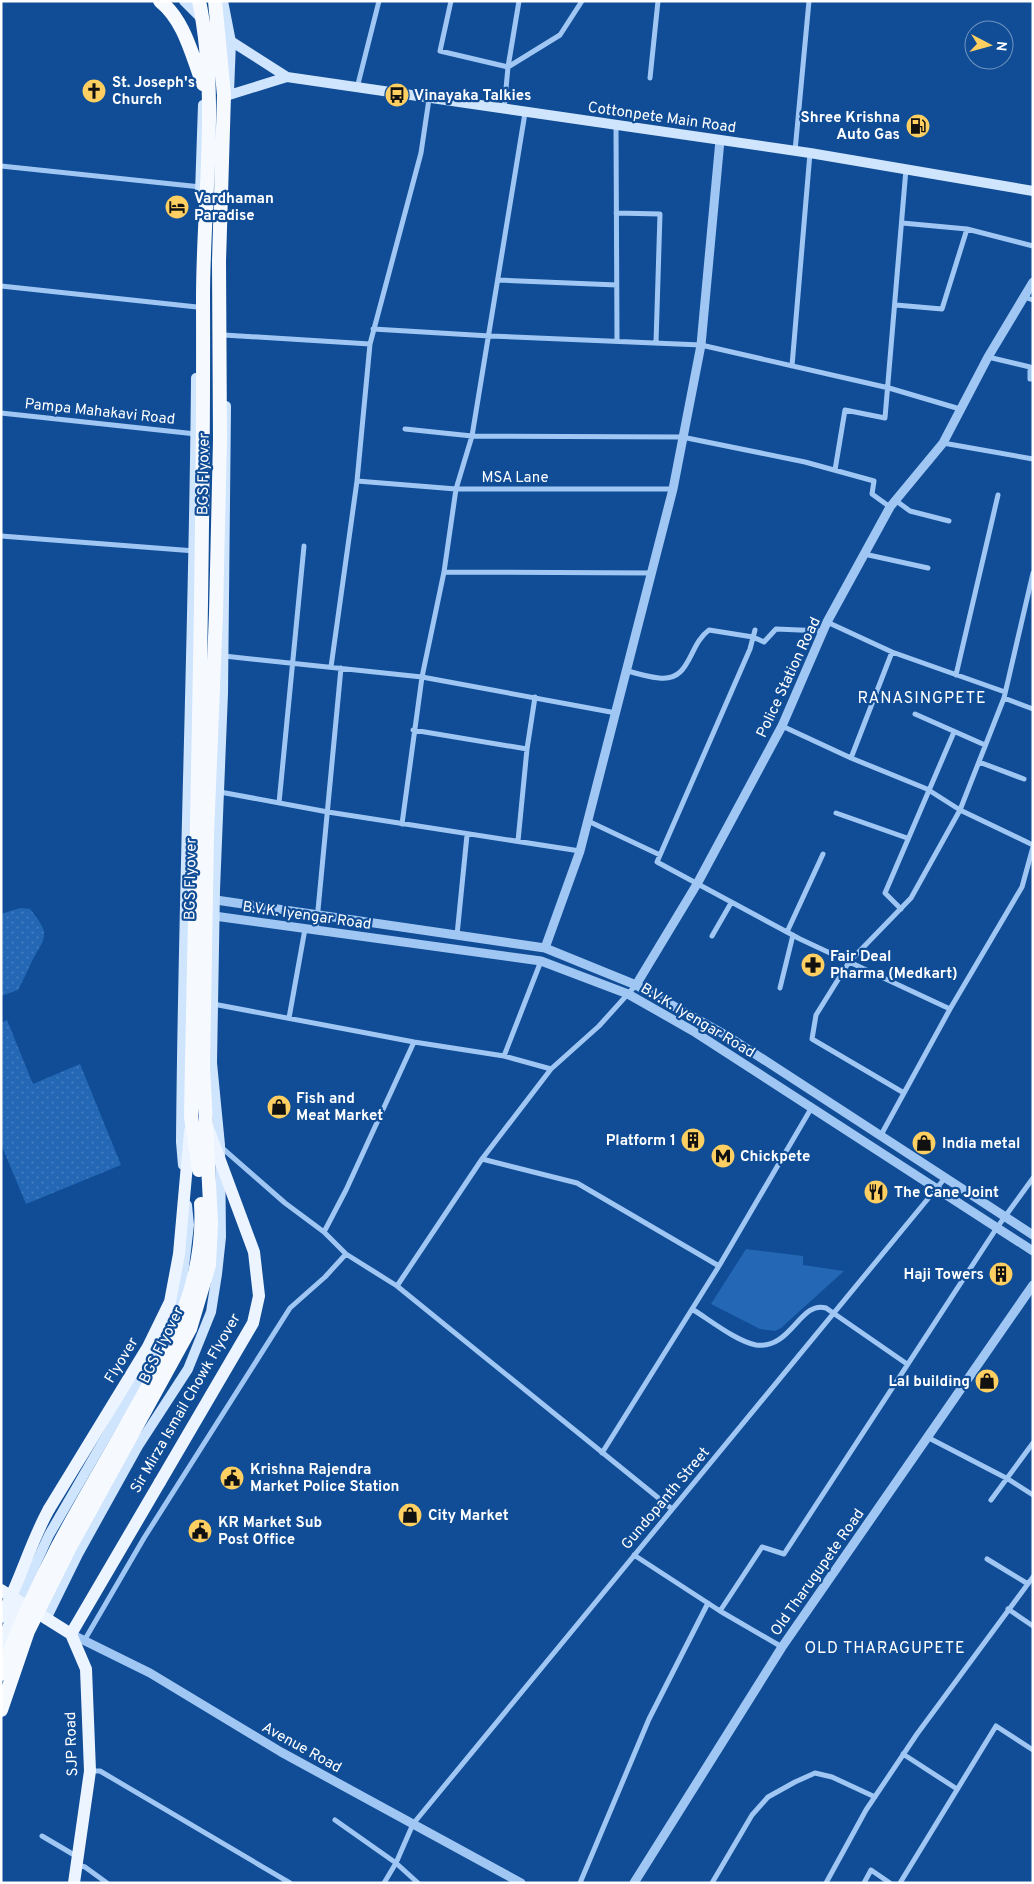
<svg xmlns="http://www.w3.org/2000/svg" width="1034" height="1884" font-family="Overpass,sans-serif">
<defs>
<pattern id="park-dots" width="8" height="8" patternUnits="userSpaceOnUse" patternTransform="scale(1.25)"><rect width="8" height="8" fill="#2367b5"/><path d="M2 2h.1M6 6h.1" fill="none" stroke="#447ec0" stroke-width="1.8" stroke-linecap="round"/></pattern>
</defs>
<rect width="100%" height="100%" fill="#104d96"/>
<path fill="#2367b5" d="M 746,1249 L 803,1256 L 803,1265 L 844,1271 L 781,1328 L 775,1331 L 760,1329 L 711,1304 Z"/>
<path fill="url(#park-dots)" d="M 20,908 L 30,909 C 51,935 46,935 32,961 C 27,971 23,981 18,990 L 1,996 L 1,914 Z
M 7,1020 L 33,1084 L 80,1064 L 121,1165 L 26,1204 L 1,1144 L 1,1023 Z"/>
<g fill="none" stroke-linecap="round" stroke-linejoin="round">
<path stroke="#a0c7f4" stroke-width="5" d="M 451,1 L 440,51 L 508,67 L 560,35 L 582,1
M 650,78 L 658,1
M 357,88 L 379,1
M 504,110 L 508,67 L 519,1
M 616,126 L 617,341
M 795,151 L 809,1
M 1,166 L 201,187
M 616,213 L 660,214 L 656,343
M 902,223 L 967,229 L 1033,246
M 499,280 L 617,285
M 1,286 L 197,307
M 1024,297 L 1033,300
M 896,305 L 942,309 L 967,229
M 373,329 L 490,336 L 701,345 L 889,388 L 960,409
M 224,335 L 370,344
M 988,357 L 1030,367 L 1030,379 L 1033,379
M 792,366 L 810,153
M 1,413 L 196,434
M 405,429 L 472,436 L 682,437 L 805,462 L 874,481 L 872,494 L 890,507
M 943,443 L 1033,459
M 835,470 L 845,410 L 885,418 L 906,169
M 357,481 L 456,489 L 673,489
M 895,500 L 910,511 L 949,521
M 1,536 L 195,551
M 864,554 L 928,568
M 444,572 L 653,573
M 827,622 L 892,652 L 1005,692
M 755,630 L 750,649 L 657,862 L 800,939 L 950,1009
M 224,656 L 422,677 L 616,713
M 331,667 L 357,481 L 370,344 L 421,153 L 429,99
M 628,671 C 638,674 649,677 659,678 C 691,682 688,645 709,630 L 753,637 L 764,642 L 776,629 L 823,631
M 956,675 L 998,495
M 1004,698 L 1033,709
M 915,714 L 985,745
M 782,726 L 851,758 L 927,789 L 960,810 L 1033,845
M 413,730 L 527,749
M 851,758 L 892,652
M 979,762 L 1024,779
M 220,792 L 328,812 L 580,851
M 279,803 L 304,546
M 836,813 L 907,838
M 588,821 L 660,855
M 402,824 L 422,677 L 444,572 L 456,489 L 472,436 L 525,113
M 518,841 L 527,749 L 535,697
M 901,909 L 885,893 L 954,732
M 316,931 L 341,668
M 787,932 L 823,854
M 457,935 L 467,835
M 712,936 L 731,903
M 780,988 L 793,935
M 213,1004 L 414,1042 L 504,1056 L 551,1069 L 482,1159 L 397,1286
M 289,1018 L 305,929
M 504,1056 L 541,961
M 551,1069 L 599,1026 L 636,985
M 904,1093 L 812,1039 L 816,1015 L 849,962 L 911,898 L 960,810 L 1004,698 L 1033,573
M 881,1135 L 950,1009 L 1022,887 L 1033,847
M 221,1147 L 285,1203 L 324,1232 L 346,1254 L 397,1286 L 672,1509
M 482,1159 L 577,1183 L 719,1266 L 812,1107
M 324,1232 L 346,1190 L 414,1042
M 692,1309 C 710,1320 736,1341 756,1345 C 791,1350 800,1300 826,1308 L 907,1364
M 927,1437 L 1008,1479 L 1033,1495
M 602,1453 L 719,1266
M 991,1500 L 1033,1443
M 634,1555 L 720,1611 L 782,1647
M 987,1559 L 1028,1584
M 1008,1609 L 1033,1626
M 720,1611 L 762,1547 L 784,1554 L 996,1229 L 1033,1178
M 84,1641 L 144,1538 L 290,1308 L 325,1277 L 346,1254
M 903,1754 L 957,1789
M 91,1771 L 100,1771 L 290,1883
M 335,1820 L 396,1863 L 418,1883
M 42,1836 L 76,1856
M 78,1865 L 85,1867 L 107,1883
M 384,1883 L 396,1863 L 413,1824 L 945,1178
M 580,1883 L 649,1719 L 708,1603
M 712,1883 L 752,1815 L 768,1797 L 795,1782 L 815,1773 L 832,1777 L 875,1797
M 826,1883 L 866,1810 L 917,1734 L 1033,1577
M 864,1883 L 871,1870 L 890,1883
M 900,1883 L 996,1726 L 1033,1750"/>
<path stroke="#a0c7f4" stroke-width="9" d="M 209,899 L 545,948 L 636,985 L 729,1037 L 1033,1235
M 207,915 L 541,961 L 628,994 L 693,1031 L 1033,1251
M 545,948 L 580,851 L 673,489 L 701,345 L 720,140
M 636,985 L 697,884 L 782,726 L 827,622 L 890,507 L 943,443 L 988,357 L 1033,282
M 71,1634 L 150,1673 L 281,1752 L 521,1883
M 634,1883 L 782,1647 L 1033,1285"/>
<path stroke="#cfe4fd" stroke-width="10" d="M 184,1 L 203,20
M 223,1 L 231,42 L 229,92
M 226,38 L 287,77 L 810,153 L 1033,191
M 229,95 L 287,77
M 200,193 L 203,105
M 183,1165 L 181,1142 C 183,887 194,633 196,378
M 18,1602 L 49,1535 L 155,1352 L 180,1300 L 189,1225 L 187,1205
M 46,1619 L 78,1554 L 138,1446 L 188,1369 L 211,1312 L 217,1274 L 221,1237 L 220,1145 L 212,1063 L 215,890 L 223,693 L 226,406"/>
<path stroke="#ecf4ff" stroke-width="12" d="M 1,1590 L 71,1634 L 86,1669 L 90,1771 L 74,1883
M 1,1617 C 20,1582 30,1543 49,1509
M 71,1634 L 160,1482
M 1,1646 L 18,1602"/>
<path stroke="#ecf4ff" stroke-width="12" d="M 160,1482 L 253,1323 L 259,1296 L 254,1252 L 208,1128
M 49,1509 L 148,1347 L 170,1302 L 179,1254 L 190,1131"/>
<path stroke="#f6faff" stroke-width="14" d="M 160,1 C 185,21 192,56 203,84
M 199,1170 L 191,1117 C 196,844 204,571 203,298 C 203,202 219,96 199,1
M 1,1674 C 17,1630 36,1588 58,1546 C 82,1501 108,1458 133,1413 C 170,1348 206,1282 201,1204
M 1,1710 L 28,1631 L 69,1549 L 190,1329 L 209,1265 L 211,1223 L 203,1066 L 207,835 L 216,613 L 220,440 L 219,261 L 224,95 L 215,1"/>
</g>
<defs>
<symbol id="church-disc" viewBox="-11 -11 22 22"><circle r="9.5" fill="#ffcf62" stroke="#104d96"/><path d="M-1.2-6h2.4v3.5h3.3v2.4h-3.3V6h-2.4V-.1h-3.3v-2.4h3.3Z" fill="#111"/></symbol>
<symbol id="bus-disc" viewBox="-11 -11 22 22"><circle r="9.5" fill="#ffcf62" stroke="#104d96"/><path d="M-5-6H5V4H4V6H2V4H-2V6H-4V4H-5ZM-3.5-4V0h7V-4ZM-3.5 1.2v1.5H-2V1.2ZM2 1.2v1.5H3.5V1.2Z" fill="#111"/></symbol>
<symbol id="fuel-disc" viewBox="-11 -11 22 22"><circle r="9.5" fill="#ffcf62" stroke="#104d96"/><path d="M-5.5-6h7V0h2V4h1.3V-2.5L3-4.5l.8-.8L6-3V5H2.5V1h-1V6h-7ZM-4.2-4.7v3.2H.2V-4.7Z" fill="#111"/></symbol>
<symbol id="hotel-disc" viewBox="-11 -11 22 22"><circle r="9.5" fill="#ffcf62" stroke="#104d96"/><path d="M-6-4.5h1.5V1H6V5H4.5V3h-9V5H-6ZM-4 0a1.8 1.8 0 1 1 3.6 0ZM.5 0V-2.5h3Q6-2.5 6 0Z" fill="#111"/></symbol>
<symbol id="pharmacy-disc" viewBox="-11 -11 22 22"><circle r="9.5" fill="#ffcf62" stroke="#104d96"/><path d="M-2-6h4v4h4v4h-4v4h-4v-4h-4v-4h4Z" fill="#111"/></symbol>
<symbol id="shop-disc" viewBox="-11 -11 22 22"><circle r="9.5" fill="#ffcf62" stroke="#104d96"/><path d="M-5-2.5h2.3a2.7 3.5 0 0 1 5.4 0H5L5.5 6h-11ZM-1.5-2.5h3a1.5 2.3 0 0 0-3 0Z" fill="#111"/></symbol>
<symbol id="building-disc" viewBox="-11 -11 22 22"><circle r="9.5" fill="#ffcf62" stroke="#104d96"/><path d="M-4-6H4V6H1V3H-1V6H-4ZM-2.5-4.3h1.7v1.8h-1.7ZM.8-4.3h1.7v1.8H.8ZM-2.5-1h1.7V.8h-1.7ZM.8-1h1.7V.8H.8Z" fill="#111"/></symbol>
<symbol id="metro-disc" viewBox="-11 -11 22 22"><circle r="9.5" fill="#ffcf62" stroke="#104d96"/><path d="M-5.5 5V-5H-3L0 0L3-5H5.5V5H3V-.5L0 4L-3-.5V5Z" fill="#111"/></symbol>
<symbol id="restaurant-disc" viewBox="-11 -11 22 22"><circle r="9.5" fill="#ffcf62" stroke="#104d96"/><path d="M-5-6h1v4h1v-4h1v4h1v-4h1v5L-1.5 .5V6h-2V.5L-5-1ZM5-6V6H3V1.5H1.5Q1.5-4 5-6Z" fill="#111"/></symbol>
<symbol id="civic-disc" viewBox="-11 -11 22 22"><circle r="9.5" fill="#ffcf62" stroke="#104d96"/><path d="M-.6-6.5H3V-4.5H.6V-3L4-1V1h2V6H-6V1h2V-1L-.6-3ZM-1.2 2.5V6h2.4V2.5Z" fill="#111"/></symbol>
</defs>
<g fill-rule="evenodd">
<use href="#church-disc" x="80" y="77" width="28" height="28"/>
<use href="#bus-disc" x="383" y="81" width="28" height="28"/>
<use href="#fuel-disc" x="904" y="112" width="28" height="28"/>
<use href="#hotel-disc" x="163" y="193" width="28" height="28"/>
<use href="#pharmacy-disc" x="799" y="951" width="28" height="28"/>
<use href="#shop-disc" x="265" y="1093" width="28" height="28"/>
<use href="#building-disc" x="679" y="1126" width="28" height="28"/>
<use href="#shop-disc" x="910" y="1129" width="28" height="28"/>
<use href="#metro-disc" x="709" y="1142" width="28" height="28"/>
<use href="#restaurant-disc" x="862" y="1178" width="28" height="28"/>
<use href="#building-disc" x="987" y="1260" width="28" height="28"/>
<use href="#shop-disc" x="973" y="1367" width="28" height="28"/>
<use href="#civic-disc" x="218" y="1464" width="28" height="28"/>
<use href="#shop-disc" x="396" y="1501" width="28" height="28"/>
<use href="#civic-disc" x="186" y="1517" width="28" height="28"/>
</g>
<g text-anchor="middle" stroke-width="4.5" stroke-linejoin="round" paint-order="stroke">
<g font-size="15" font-weight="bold" fill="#fff" stroke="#104d96" text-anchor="start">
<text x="112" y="87">St. Joseph's<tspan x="112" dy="17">Church</tspan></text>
<text x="414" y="100">Vinayaka Talkies</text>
<text x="900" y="122" text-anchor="end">Shree Krishna<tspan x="900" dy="17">Auto Gas</tspan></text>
<text x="194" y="203">Vardhaman<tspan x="194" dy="17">Paradise</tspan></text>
<text x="830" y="961">Fair Deal<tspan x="830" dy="17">Pharma (Medkart)</tspan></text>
<text x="296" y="1103">Fish and<tspan x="296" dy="17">Meat Market</tspan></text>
<text x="676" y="1145" text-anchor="end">Platform 1</text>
<text x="942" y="1148">India metal</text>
<text x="740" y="1161">Chickpete</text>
<text x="894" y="1197">The Cane Joint</text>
<text x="984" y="1279" text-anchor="end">Haji Towers</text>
<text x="970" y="1386" text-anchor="end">Lal building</text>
<text x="250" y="1474">Krishna Rajendra<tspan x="250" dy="17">Market Police Station</tspan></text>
<text x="428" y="1520">City Market</text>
<text x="218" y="1527">KR Market Sub<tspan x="218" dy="17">Post Office</tspan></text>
</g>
<g font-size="15" fill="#fff" stroke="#104d96">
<text transform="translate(662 117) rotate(8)" y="5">Cottonpete Main Road</text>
<text transform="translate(100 411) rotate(6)" y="5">Pampa Mahakavi Road</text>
<text transform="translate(203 474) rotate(-89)" y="5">BGS Flyover</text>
<text x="515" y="482">MSA Lane</text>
<text transform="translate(788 677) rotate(-65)" y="5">Police Station Road</text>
<text transform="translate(190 879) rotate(-89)" y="5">BGS Flyover</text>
<text transform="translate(307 915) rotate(8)" y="5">B.V.K. Iyengar Road</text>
<text transform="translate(698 1020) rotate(31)" y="5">B.V.K. Iyengar Road</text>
<text transform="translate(161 1345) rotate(-64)" y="5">BGS Flyover</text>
<text transform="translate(121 1360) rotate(-59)" y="5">Flyover</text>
<text transform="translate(185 1403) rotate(-60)" y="5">Sir Mirza Ismail Chowk Flyover</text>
<text transform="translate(665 1498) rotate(-50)" y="5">Gundopanth Street</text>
<text transform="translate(817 1572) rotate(-55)" y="5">Old Tharugupete Road</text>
<text transform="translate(71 1744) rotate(-92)" y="5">SJP Road</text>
<text transform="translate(302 1747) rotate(29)" y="5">Avenue Road</text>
</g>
<g font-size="16" letter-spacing="1" fill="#fff" stroke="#104d96">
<text x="922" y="703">RANASINGPETE</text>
<text x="885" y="1653">OLD THARAGUPETE</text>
</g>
</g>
<rect width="1034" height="1884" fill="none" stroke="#ffffff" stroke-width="5"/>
<g transform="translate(989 45) rotate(96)"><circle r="24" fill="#104d96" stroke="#7094c0"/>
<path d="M0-4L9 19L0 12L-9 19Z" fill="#ffcf62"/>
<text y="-8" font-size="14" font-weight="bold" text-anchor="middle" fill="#ffffff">N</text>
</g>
</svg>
